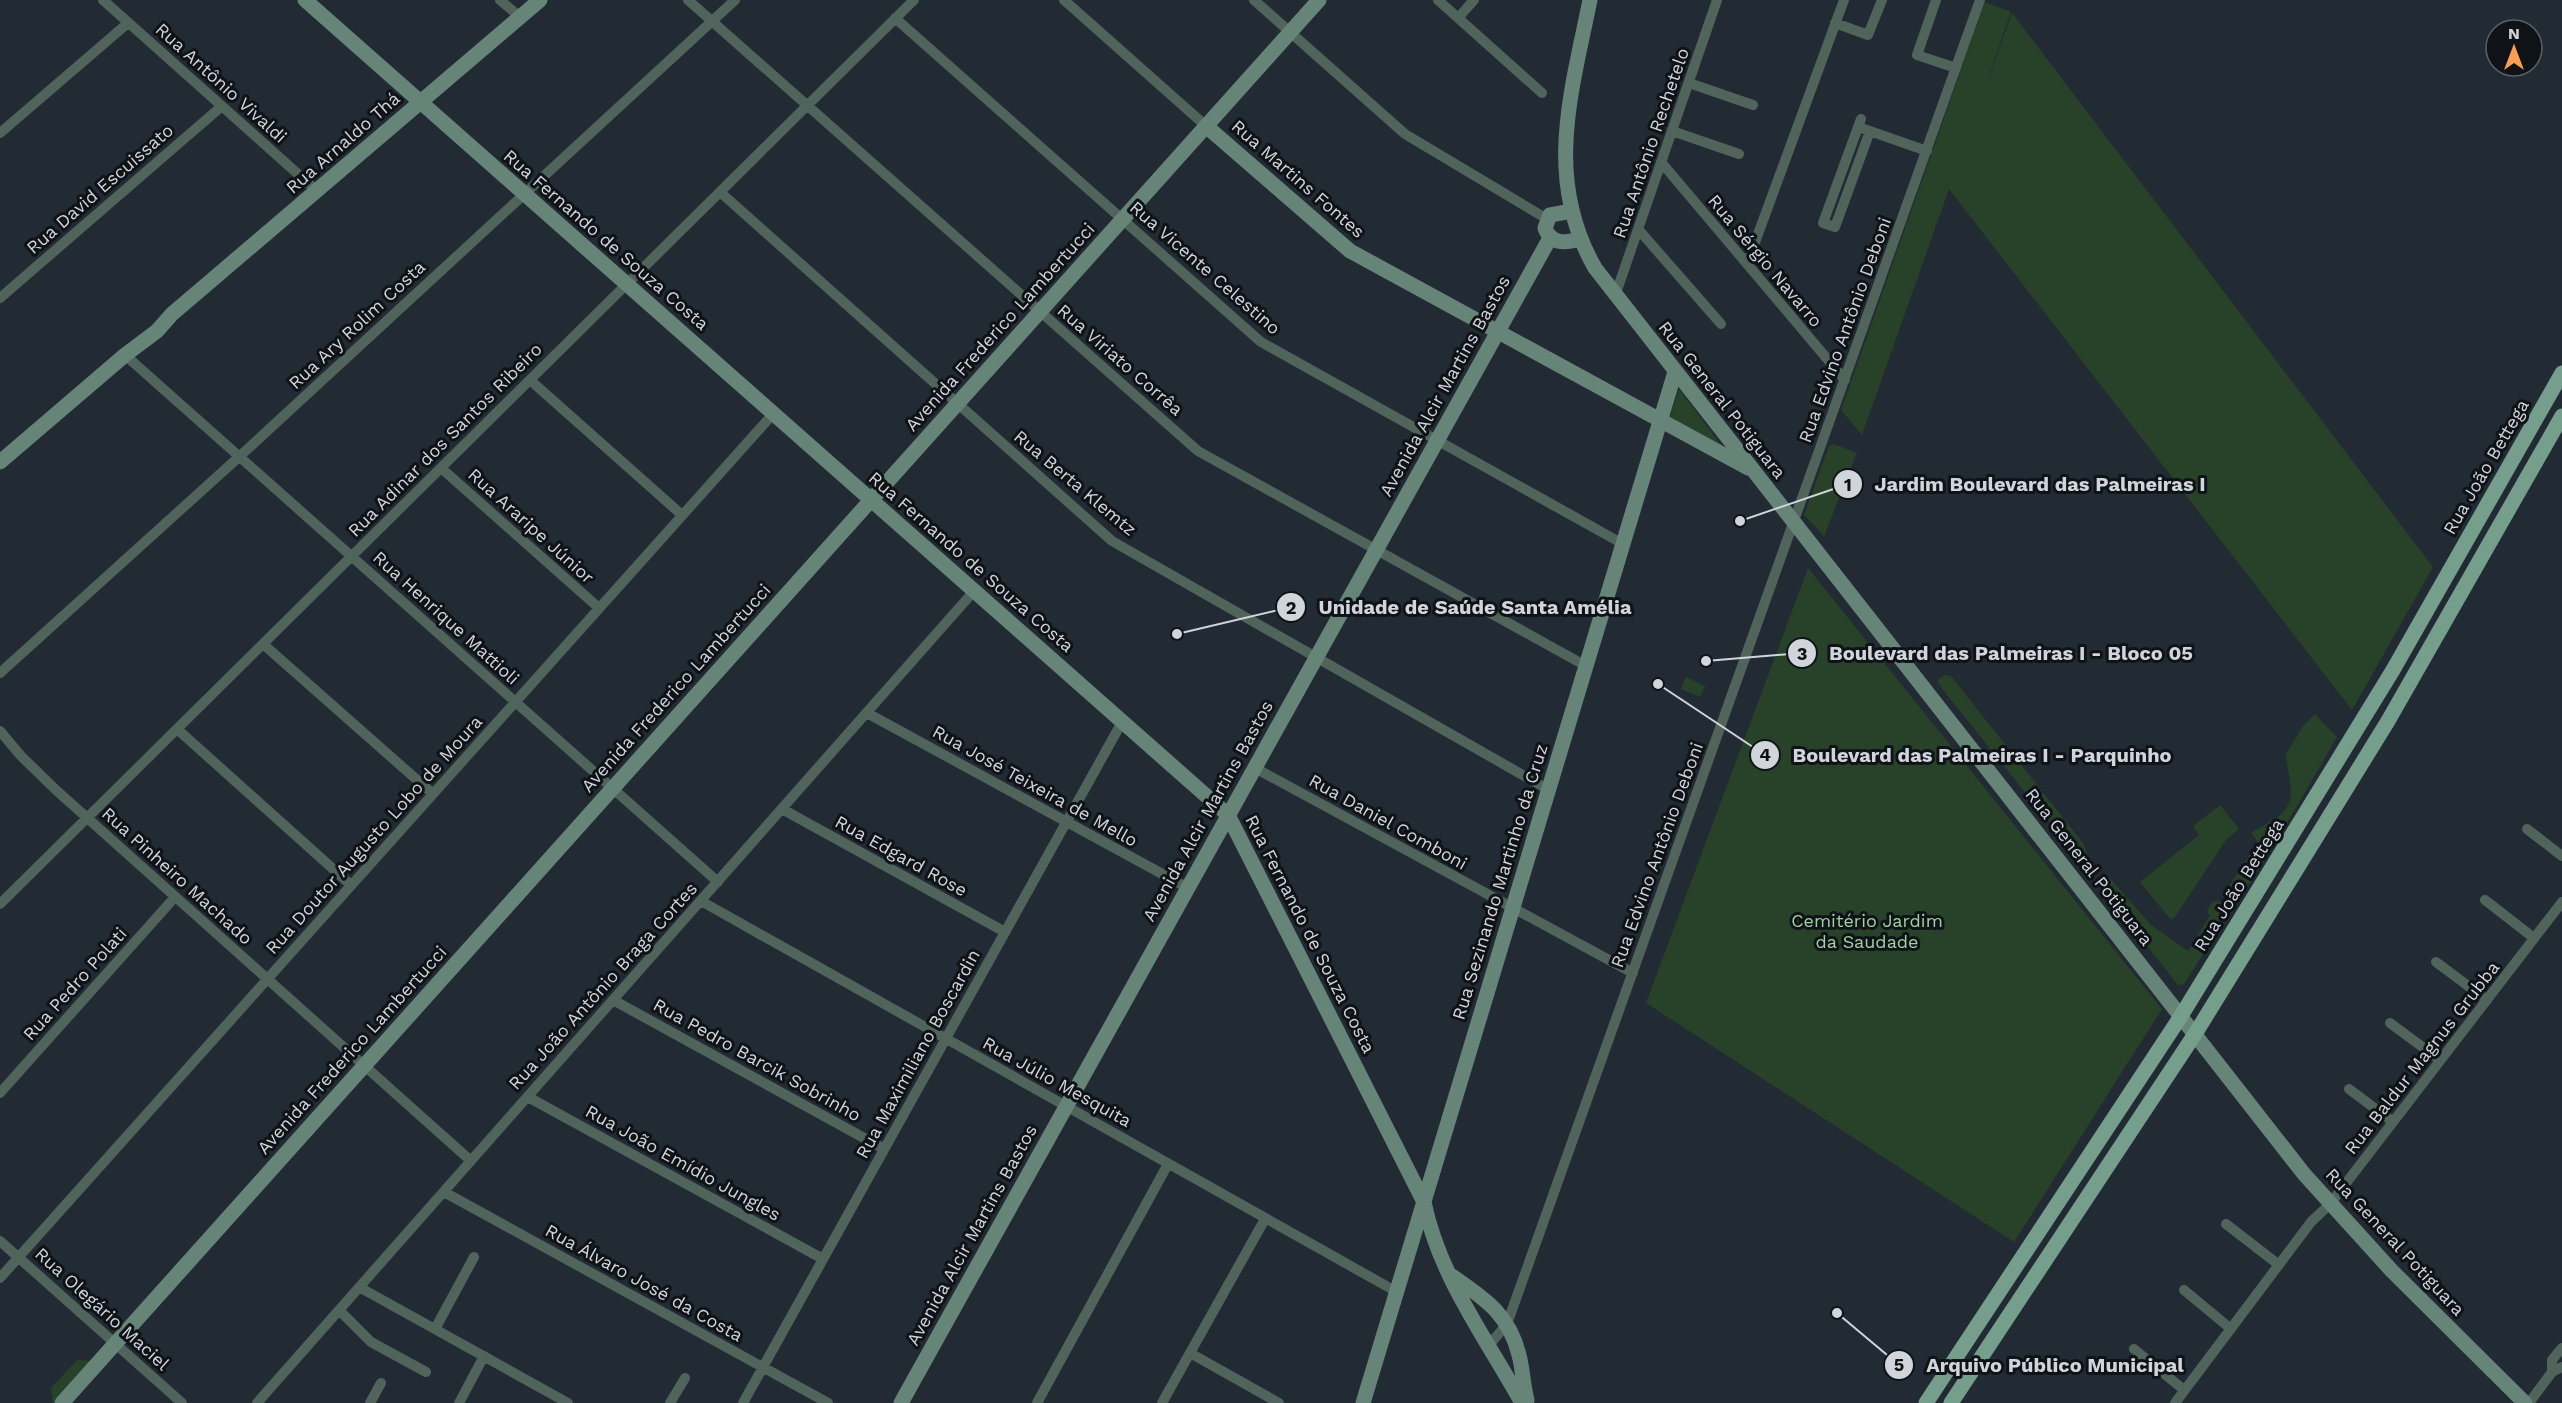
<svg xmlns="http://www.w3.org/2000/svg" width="2562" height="1403" font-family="'Work Sans',sans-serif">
<rect width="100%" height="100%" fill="#222b34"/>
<path fill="#284129" d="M 1985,2 L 2011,12 L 1981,99 L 2012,13 L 2433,567 L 2352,710 L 1949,189 L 1862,435 L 1841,410 Z
M 1679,389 L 1721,445 L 1670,417 Z
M 1834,444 L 1857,453 L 1824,536 L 1804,515 L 1829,446 Z
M 1808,568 L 2162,1009 L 2014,1242 L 1646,1003 Z
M 1944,675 L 1951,676 L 2083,843 L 2089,857 L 2085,867 L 1947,695 L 1937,681 Z
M 1686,677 L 1705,686 L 1700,697 L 1681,689 Z
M 2315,714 L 2337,737 L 2269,854 L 2236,903 L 2227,889 L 2258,842 L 2251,833 C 2260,826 2271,823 2279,816 C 2300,799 2287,777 2286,754 L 2303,726 Z
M 2220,805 L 2239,829 L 2226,840 L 2175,917 L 2171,920 L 2140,882 L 2199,835 L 2193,826 Z
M 2109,877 L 2150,924 L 2188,951 L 2210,916 L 2207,911 L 2212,902 L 2217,901 L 2223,903 L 2223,911 L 2228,915 L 2184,984 L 2178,985 L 2098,884 Z
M 77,1360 L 93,1361 L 60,1403 L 53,1403 L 51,1388 Z"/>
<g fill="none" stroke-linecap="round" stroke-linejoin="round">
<path stroke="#51645c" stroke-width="10" d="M 103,0 L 317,191
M 500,0 L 520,17
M 688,0 L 1198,451 L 1586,666
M 1064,0 L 1206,126
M 1254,0 L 1405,134 L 1547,219
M 1438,0 L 1542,93
M 1936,0 L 1917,55 L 1956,68
M 895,18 L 1261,342 L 1623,544
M 1458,18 L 1474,0
M 1835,23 L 1868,35 L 1882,0
M 1689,83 L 1753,105
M 1861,119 L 1823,223 L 1835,227 L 1870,131
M 1864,129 L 1927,151
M 1672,131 L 1739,154
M 0,133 L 128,23
M 1661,162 L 1845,380
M 720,192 L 1112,541 L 1549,790
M 1638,229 L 1721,324
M 1747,264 L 1844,0
M 1615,296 L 1717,0
M 0,298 L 222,106
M 125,355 L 718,882
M 530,380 L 682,515
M 441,468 L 599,608
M 263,644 L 433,794
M 0,673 L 240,456 L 735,0
M 867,713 L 1188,888
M 177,729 L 351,885
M 0,731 L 21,756 L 56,790 L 471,1161
M 1255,768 L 1633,973
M 782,809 L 1005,932
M 2527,829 L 2562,856
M 2485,900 L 2534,938
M 701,901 L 1397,1292
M 0,904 L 914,0
M 2436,962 L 2487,1000
M 613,1000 L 884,1149
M 2390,1023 L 2440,1060
M 2349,1089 L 2393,1122
M 0,1093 L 175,897
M 528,1097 L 823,1259
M 444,1192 L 828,1403
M 2226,1224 L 2279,1265
M 0,1241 L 182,1403
M 0,1278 L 773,414
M 359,1287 L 568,1403
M 2184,1290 L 2231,1329
M 339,1310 L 371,1342 L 426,1372
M 435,1329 L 474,1257
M 1490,1344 L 1507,1324 L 1980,0
M 2134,1349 L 2184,1390
M 1190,1353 L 1279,1403
M 2552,1372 L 2552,1360 L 2562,1348
M 257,1403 L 974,591
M 370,1403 L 381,1383
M 459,1403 L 484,1356
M 670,1403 L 685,1378
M 743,1403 L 1122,722
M 1037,1403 L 1168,1164
M 1162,1403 L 1265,1219
M 2175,1403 L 2311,1222 L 2330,1204 L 2562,902
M 2529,1403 L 2552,1372 L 2562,1367"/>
<path stroke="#668578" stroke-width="15" d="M 305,0 L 1228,815 L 1424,1202 C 1439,1276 1486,1338 1522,1403
M 1590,0 C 1571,94 1544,179 1595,268 L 2304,1174 L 2392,1271 L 2525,1403
M 1206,126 L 1350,251 L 1748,468
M 1572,211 L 1550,215 L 1545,228 C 1551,245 1566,243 1580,239
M 0,462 L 125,355 L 157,331 L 172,314 L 540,0
M 1452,1276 C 1485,1299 1509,1314 1519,1355 C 1523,1370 1523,1385 1527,1400
M 62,1403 L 1319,0
M 901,1403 L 1550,238
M 1363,1403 L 1675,372"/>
<path stroke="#769e8d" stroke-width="15" d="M 1926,1403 L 2181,1016 L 2393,670 L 2562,373
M 1951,1403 L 2195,1034 L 2388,721 L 2562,416"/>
</g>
<g text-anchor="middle" stroke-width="6" stroke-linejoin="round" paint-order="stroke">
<g font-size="18" fill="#d0d5dc" stroke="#0f1317">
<text transform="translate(221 83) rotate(42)" y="6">Rua Antônio Vivaldi</text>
<text transform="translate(343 143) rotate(-41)" y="6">Rua Arnaldo Thá</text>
<text transform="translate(1651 143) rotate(-71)" y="6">Rua Antônio Rechetelo</text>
<text transform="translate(1298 179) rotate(41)" y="6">Rua Martins Fontes</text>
<text transform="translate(100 189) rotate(-41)" y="6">Rua David Escuissato</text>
<text transform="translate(606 240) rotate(41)" y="6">Rua Fernando de Souza Costa</text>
<text transform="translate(1765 261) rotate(50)" y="6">Rua Sérgio Navarro</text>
<text transform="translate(1205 268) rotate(41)" y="6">Rua Vicente Celestino</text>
<text transform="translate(357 325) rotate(-43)" y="6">Rua Ary Rolim Costa</text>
<text transform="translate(1000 327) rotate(-48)" y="6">Avenida Frederico Lambertucci</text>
<text transform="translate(1845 330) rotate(-70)" y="6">Rua Edvino Antônio Deboni</text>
<text transform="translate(1120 360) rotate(41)" y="6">Rua Viriato Corrêa</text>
<text transform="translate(1445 386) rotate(-61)" y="6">Avenida Alcir Martins Bastos</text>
<text transform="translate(1722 400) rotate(52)" y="6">Rua General Potiguara</text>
<text transform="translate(445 440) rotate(-45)" y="6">Rua Adinar dos Santos Ribeiro</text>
<text transform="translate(2486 467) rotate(-60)" y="6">Rua João Bettega</text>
<text transform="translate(1075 483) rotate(40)" y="6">Rua Berta Klemtz</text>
<text transform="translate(531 526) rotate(42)" y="6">Rua Araripe Júnior</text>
<text transform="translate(971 562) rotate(41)" y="6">Rua Fernando de Souza Costa</text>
<text transform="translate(446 618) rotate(42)" y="6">Rua Henrique Mattioli</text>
<text transform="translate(676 688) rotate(-48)" y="6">Avenida Frederico Lambertucci</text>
<text transform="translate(1035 786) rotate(29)" y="6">Rua José Teixeira de Mello</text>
<text transform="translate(1208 811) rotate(-61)" y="6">Avenida Alcir Martins Bastos</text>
<text transform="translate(1388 822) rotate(29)" y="6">Rua Daniel Comboni</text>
<text transform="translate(374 835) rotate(-48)" y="6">Rua Doutor Augusto Lobo de Moura</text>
<text transform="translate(1657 855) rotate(-70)" y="6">Rua Edvino Antônio Deboni</text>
<text transform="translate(901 856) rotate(29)" y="6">Rua Edgard Rose</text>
<text transform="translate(2089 867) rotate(52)" y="6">Rua General Potiguara</text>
<text transform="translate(177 876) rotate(42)" y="6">Rua Pinheiro Machado</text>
<text transform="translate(1500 882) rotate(-73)" y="6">Rua Sezinando Martinho da Cruz</text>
<text transform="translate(2239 885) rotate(-58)" y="6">Rua João Bettega</text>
<text transform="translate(1310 934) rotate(63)" y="6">Rua Fernando de Souza Costa</text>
<text transform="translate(75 984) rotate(-48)" y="6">Rua Pedro Polati</text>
<text transform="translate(603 986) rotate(-48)" y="6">Rua João Antônio Braga Cortes</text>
<text transform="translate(352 1050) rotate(-48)" y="6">Avenida Frederico Lambertucci</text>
<text transform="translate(918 1054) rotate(-61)" y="6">Rua Maximiliano Boscardin</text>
<text transform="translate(2422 1058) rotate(-52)" y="6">Rua Baldur Magnus Grubba</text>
<text transform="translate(757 1060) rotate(29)" y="6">Rua Pedro Barcik Sobrinho</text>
<text transform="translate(1057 1082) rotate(29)" y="6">Rua Júlio Mesquita</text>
<text transform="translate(683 1163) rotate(29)" y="6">Rua João Emídio Jungles</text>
<text transform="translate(972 1235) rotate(-61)" y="6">Avenida Alcir Martins Bastos</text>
<text transform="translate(2395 1242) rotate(47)" y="6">Rua General Potiguara</text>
<text transform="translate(644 1283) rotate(29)" y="6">Rua Álvaro José da Costa</text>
<text transform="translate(102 1309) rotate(42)" y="6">Rua Olegário Maciel</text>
</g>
<g font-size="18" fill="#9ed29e" stroke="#0f1317">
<text x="1867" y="927">Cemitério Jardim<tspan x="1867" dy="21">da Saudade</tspan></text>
</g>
</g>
<path fill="none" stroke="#d0d5dc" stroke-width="2" d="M1740 521L1848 484M1177 634L1291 607M1706 661L1802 653M1658 684L1765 755M1837 1313L1899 1365"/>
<g fill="#d0d5dc" stroke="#0f1317" stroke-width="2">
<circle cx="1740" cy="521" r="6"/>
<circle cx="1177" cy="634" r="6"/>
<circle cx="1706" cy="661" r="6"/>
<circle cx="1658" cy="684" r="6"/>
<circle cx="1837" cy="1313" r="6"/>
<circle cx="1848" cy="484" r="15"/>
<circle cx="1291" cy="607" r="15"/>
<circle cx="1802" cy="653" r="15"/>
<circle cx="1765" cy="755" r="15"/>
<circle cx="1899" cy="1365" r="15"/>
</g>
<g font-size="18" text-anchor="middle" font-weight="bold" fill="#111">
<text x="1848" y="491">1</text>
<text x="1291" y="614">2</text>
<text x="1802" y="660">3</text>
<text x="1765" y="761">4</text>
<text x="1899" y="1371">5</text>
</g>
<g font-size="20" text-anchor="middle" font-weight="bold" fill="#d0d5dc" stroke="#0f1317" stroke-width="6" stroke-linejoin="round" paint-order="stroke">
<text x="2040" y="491">Jardim Boulevard das Palmeiras I</text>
<text x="1475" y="614">Unidade de Saúde Santa Amélia</text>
<text x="2011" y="660">Boulevard das Palmeiras I - Bloco 05</text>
<text x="1982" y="762">Boulevard das Palmeiras I - Parquinho</text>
<text x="2055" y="1372">Arquivo Público Municipal</text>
</g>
<g transform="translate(2514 48)"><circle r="28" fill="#0f1317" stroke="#5c6166" stroke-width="1.5"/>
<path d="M0-4.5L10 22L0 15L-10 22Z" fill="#fb9e51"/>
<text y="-9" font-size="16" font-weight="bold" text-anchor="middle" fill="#d0d5dc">N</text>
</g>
</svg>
